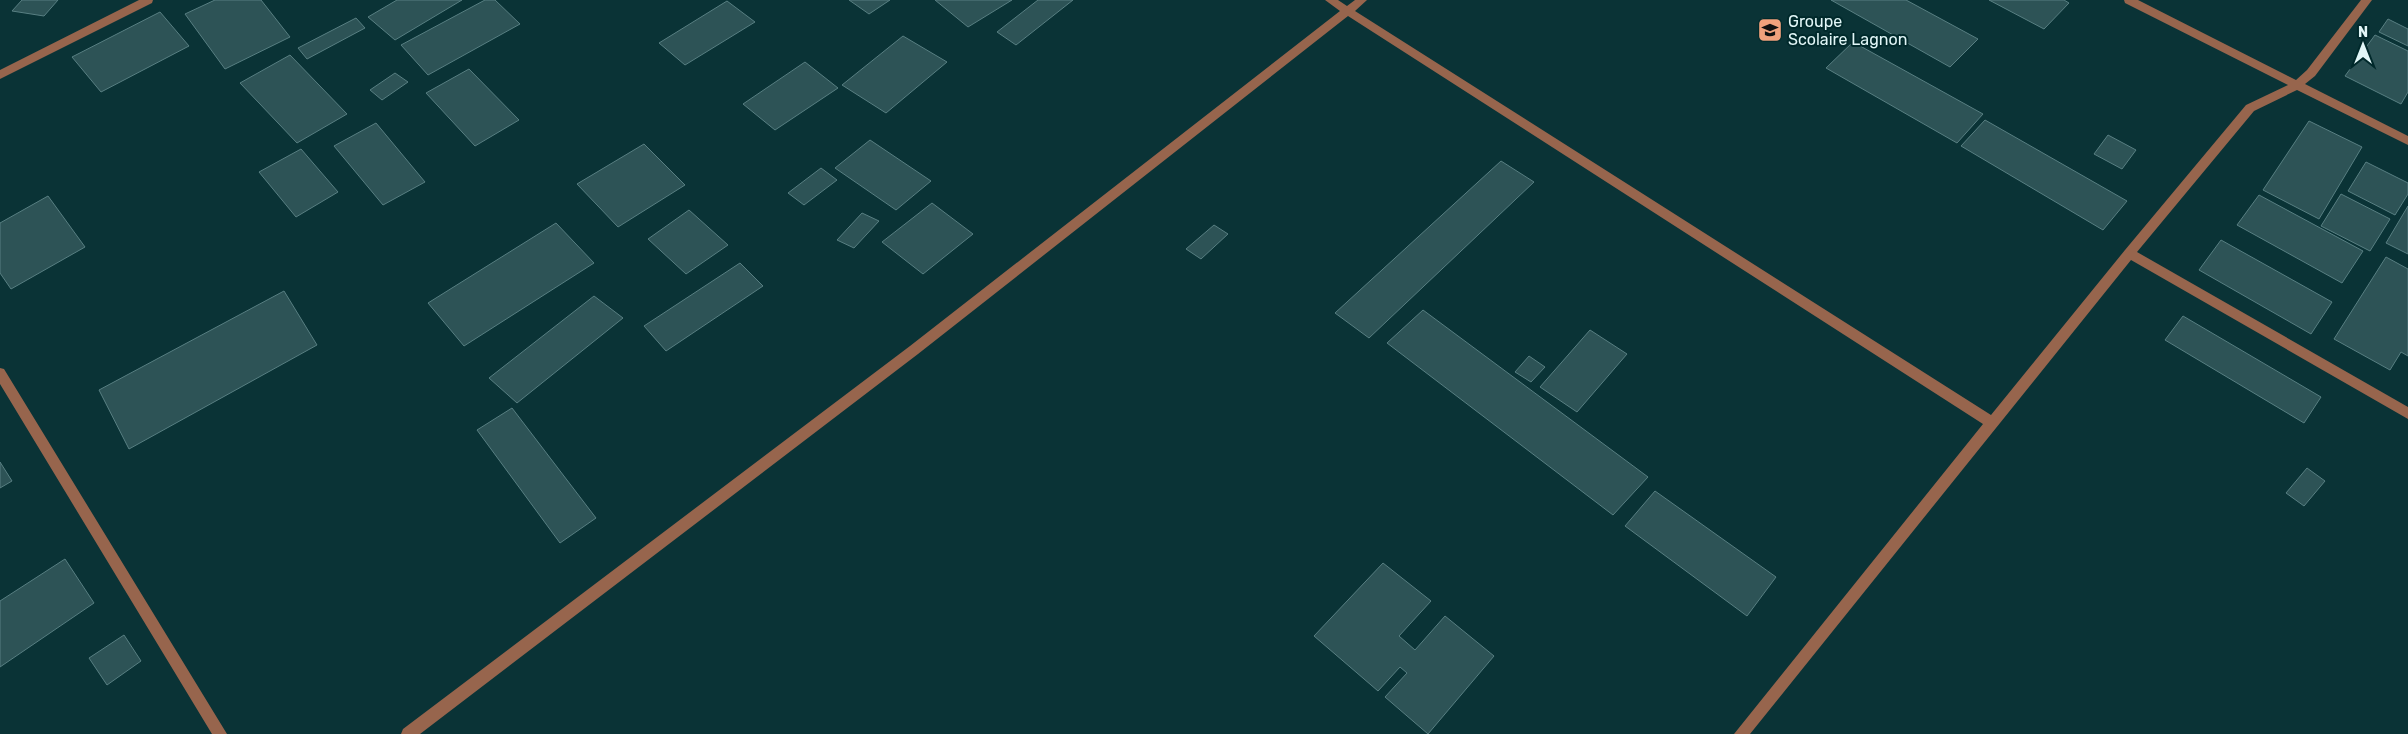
<svg xmlns="http://www.w3.org/2000/svg" width="2408" height="734" font-family="Rubik,sans-serif">
<rect width="100%" height="100%" fill="#0a3336"/>
<path fill="#2d5356" stroke="#587f82" d="M 22,0 L 58,0 L 44,16 L 12,11 Z
M 215,0 L 261,0 L 290,37 L 225,69 L 185,14 Z
M 397,0 L 462,0 L 395,40 L 368,17 Z
M 485,0 L 495,0 L 520,24 L 428,75 L 401,45 Z
M 849,0 L 890,0 L 869,14 Z
M 935,0 L 1012,0 L 968,27 Z
M 1038,0 L 1073,0 L 1016,45 L 997,32 Z
M 1831,0 L 1906,0 L 1978,39 L 1950,67 Z
M 1989,0 L 2064,0 L 2069,3 L 2044,29 Z
M 727,1 L 755,22 L 685,65 L 659,43 Z
M 160,12 L 189,46 L 101,92 L 72,57 Z
M 356,18 L 365,28 L 307,59 L 298,48 Z
M 2388,19 L 2408,29 L 2408,46 L 2379,32 Z
M 2375,35 L 2408,51 L 2408,92 L 2401,104 L 2345,76 Z
M 903,36 L 947,62 L 886,113 L 842,85 Z
M 1853,42 L 1983,114 L 1957,143 L 1826,68 Z
M 290,55 L 347,114 L 297,143 L 240,83 Z
M 805,62 L 838,88 L 775,130 L 743,104 Z
M 469,69 L 519,120 L 475,146 L 426,93 Z
M 395,73 L 408,82 L 382,100 L 370,90 Z
M 1985,120 L 2127,201 L 2103,230 L 1961,146 Z
M 2309,121 L 2362,147 L 2319,219 L 2263,190 Z
M 376,123 L 425,182 L 383,205 L 334,146 Z
M 2108,135 L 2136,150 L 2122,169 L 2094,154 Z
M 870,140 L 931,181 L 896,210 L 835,168 Z
M 644,144 L 685,185 L 618,227 L 577,184 Z
M 301,149 L 338,192 L 296,217 L 259,172 Z
M 1501,161 L 1534,182 L 1369,338 L 1335,313 Z
M 2366,162 L 2408,183 L 2408,194 L 2395,215 L 2348,191 Z
M 821,168 L 837,180 L 804,205 L 788,193 Z
M 2341,194 L 2390,219 L 2370,251 L 2321,226 Z
M 2259,195 L 2363,251 L 2342,283 L 2237,225 Z
M 48,196 L 85,247 L 11,289 L 0,273 L 0,223 Z
M 932,203 L 973,234 L 923,274 L 882,242 Z
M 2408,206 L 2408,254 L 2386,243 Z
M 689,210 L 728,245 L 686,274 L 648,239 Z
M 862,213 L 879,221 L 854,248 L 837,240 Z
M 556,223 L 594,263 L 464,346 L 428,303 Z
M 1214,225 L 1228,234 L 1201,259 L 1186,249 Z
M 2221,240 L 2332,302 L 2311,334 L 2199,270 Z
M 2386,257 L 2408,269 L 2408,356 L 2401,352 L 2390,370 L 2334,339 Z
M 740,263 L 763,286 L 666,351 L 644,326 Z
M 284,291 L 317,345 L 129,449 L 99,390 Z
M 594,296 L 623,318 L 517,403 L 489,378 Z
M 1423,310 L 1648,477 L 1613,515 L 1387,343 Z
M 2183,316 L 2321,397 L 2304,423 L 2165,340 Z
M 1590,330 L 1627,354 L 1577,412 L 1540,387 Z
M 1529,356 L 1545,367 L 1531,382 L 1515,372 Z
M 512,408 L 596,518 L 560,543 L 477,430 Z
M 0,462 L 12,481 L 0,488 Z
M 2307,468 L 2325,481 L 2304,506 L 2286,493 Z
M 1655,491 L 1776,577 L 1747,616 L 1625,526 Z
M 65,559 L 94,603 L 0,667 L 0,601 Z
M 1383,563 L 1431,601 L 1399,636 L 1415,650 L 1445,616 L 1494,656 L 1428,734 L 1385,697 L 1407,673 L 1400,667 L 1378,691 L 1314,636 Z
M 124,635 L 141,661 L 107,685 L 89,658 Z"/>
<g fill="none" stroke-linecap="round" stroke-linejoin="round">
<path fill="#97654d" fill-rule="evenodd" d="M 139,0 L 153,0 L 152,3 L 0,79 L 0,70 Z
M 1325,0 L 1338,0 L 1347,6 L 1355,0 L 1367,0 L 1355,11 L 1991,415 L 2125,250 L 2246,105 L 2288,85 L 2125,3 L 2124,0 L 2138,0 L 2296,80 L 2307,70 L 2361,0 L 2372,0 L 2315,76 L 2305,84 L 2408,136 L 2408,145 L 2297,90 L 2254,111 L 2137,252 L 2408,407 L 2408,419 L 2131,260 L 1750,734 L 1734,734 L 1983,424 L 1348,16 L 918,354 L 420,734 L 401,734 L 403,729 L 910,346 L 1340,11 Z
M 0,368 L 4,369 L 227,734 L 212,734 L 0,384 Z"/>
</g>
<defs>
<symbol id="school-square" viewBox="-11 -11 22 22"><rect x="-9" y="-9" width="18" height="18" rx="4" fill="#f1a17c" stroke="#00292b"/><path d="M0-5L7-2L0 1L-7-2ZM-4 1L0 2.5L4 1V4Q0 6-4 4Z" fill="#111"/></symbol>
</defs>
<g fill-rule="evenodd">
<use href="#school-square" x="1756" y="16" width="28" height="28"/>
</g>
<g text-anchor="middle" stroke-width="4" stroke-linejoin="round" paint-order="stroke">
<g font-size="16" fill="#e1f6f7" stroke="#00292b" text-anchor="start">
<text x="1788" y="27">Groupe<tspan x="1788" dy="18">Scolaire Lagnon</tspan></text>
</g>
</g>
<g transform="translate(2363 45)" stroke="#00292b" stroke-width="4" paint-order="stroke">
<path d="M0-4L9 19L0 12L-9 19Z" fill="#e1f6f7"/>
<text y="-8" font-size="14" font-weight="bold" text-anchor="middle" fill="#e1f6f7">N</text>
</g>
</svg>
